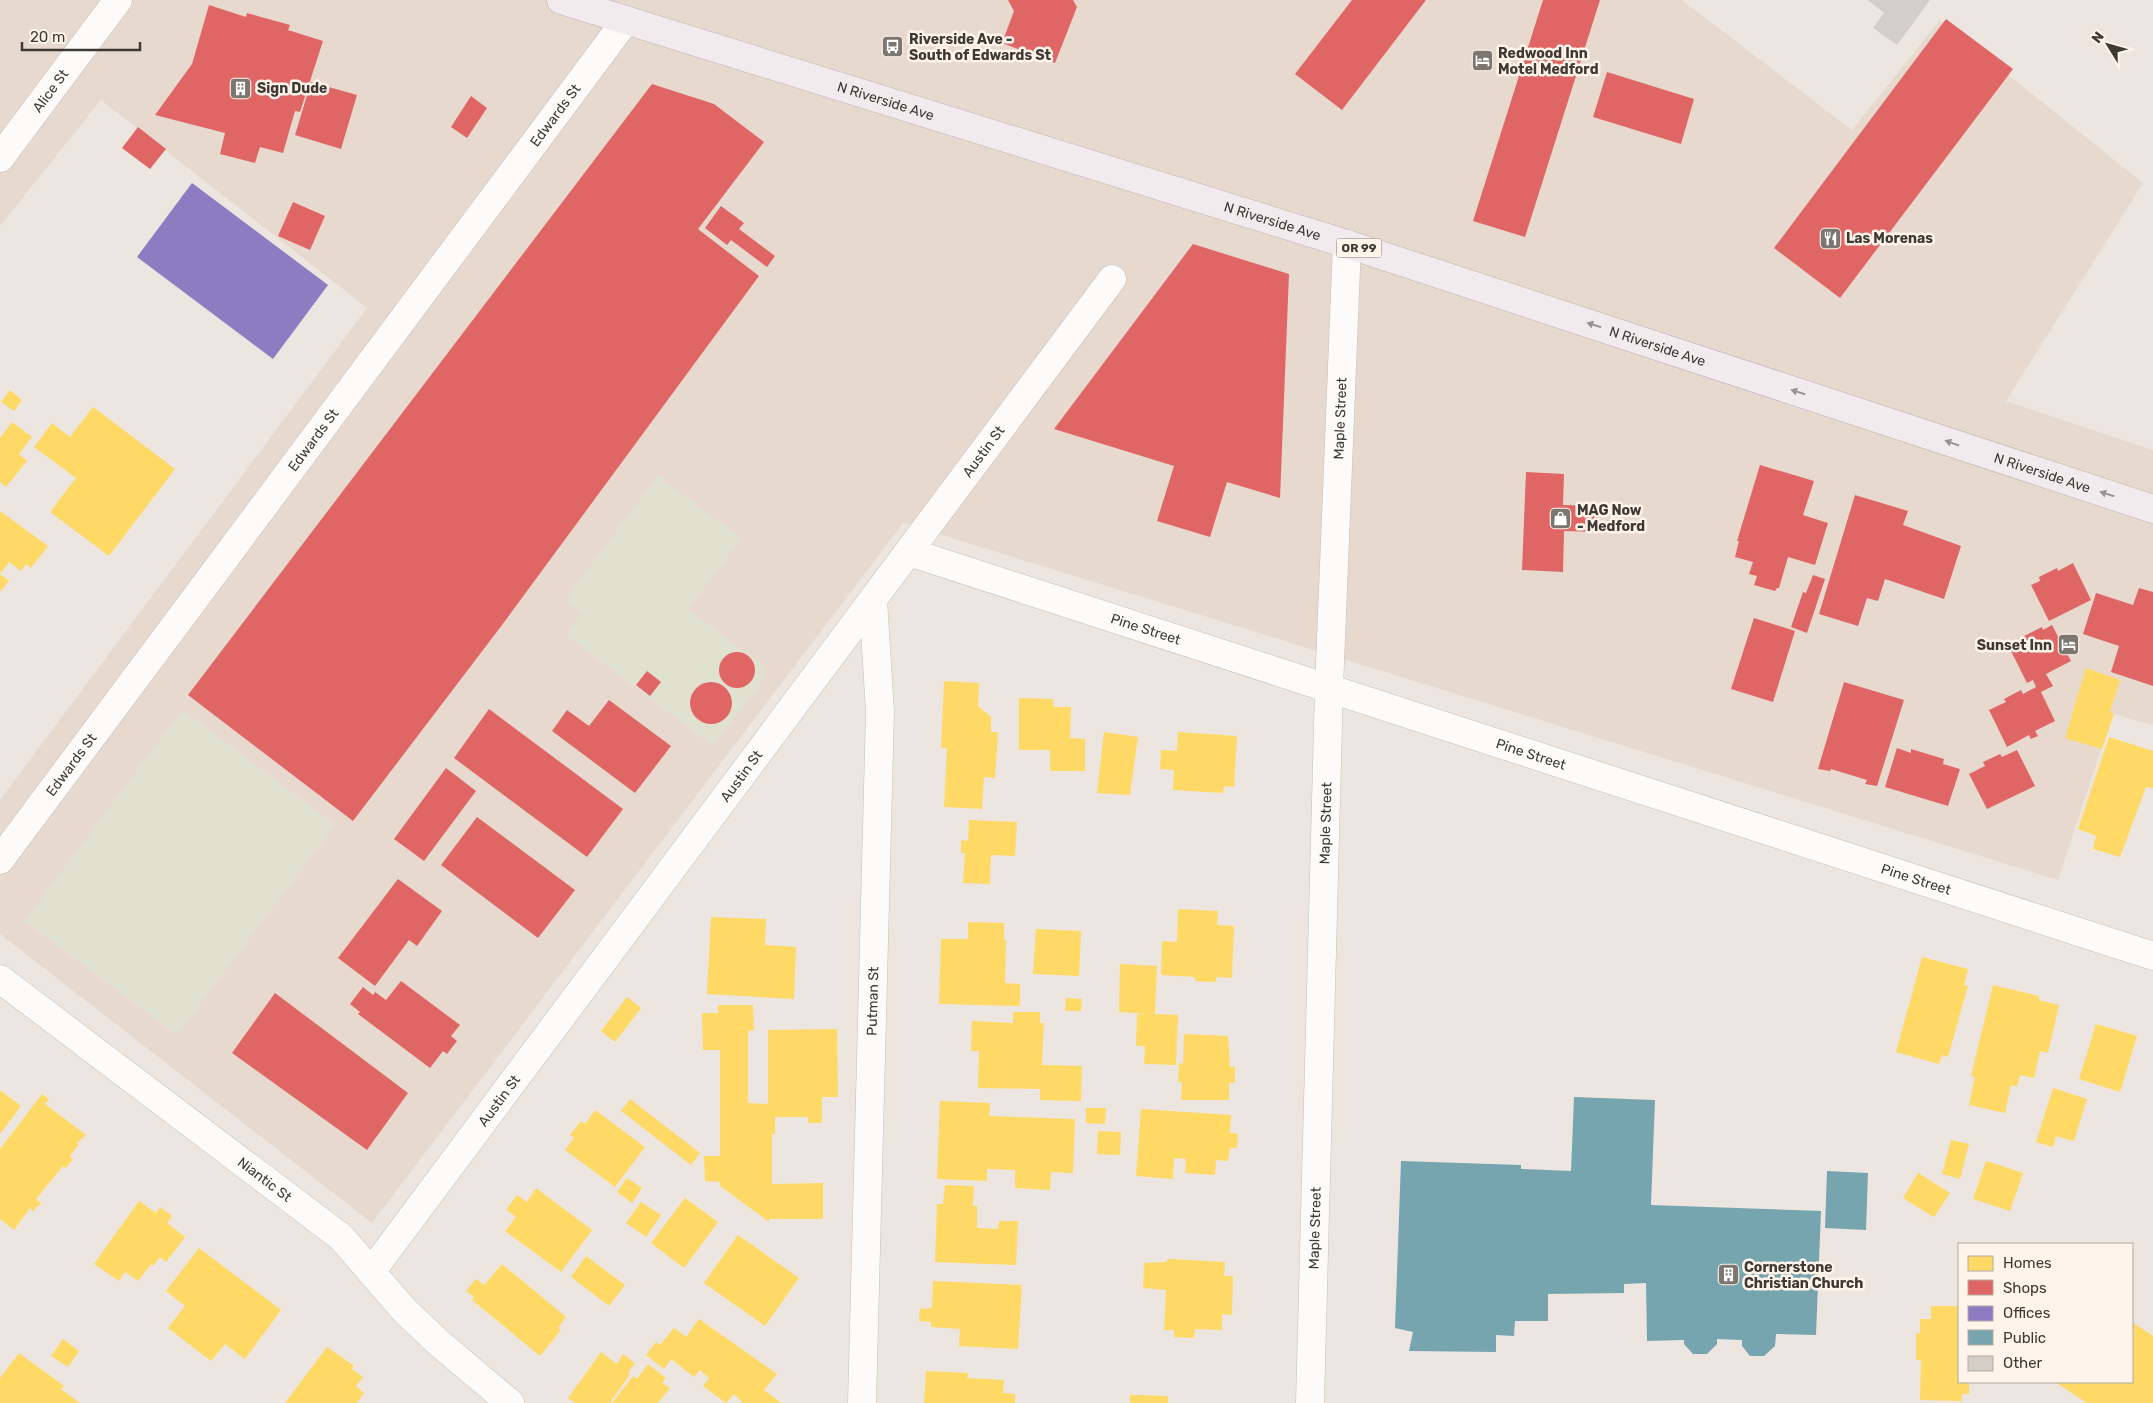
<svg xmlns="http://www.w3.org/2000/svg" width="2153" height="1403" font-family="Rubik,sans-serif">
<rect width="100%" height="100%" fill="#ede6e0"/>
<path fill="#e8d9ce" d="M 0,0 L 1682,0 L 1852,130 L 1940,20 L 2143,183 L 2006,401 L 2153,450 L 2153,725 L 2113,714 L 2058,880 L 903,523 L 372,1223 L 0,934 L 0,800 L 367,308 L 101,100 L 0,226 Z"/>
<path fill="#e0e2cf" d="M 658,476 L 741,538 L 688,609 L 765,667 L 766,675 L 713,746 L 566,635 L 582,613 L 565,601 Z
M 183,710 L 335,825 L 177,1035 L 25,921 Z"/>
<path fill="#ffd966" d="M 10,390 L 22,400 L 14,411 L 1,402 Z
M 93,407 L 175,469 L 109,556 L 50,512 L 76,478 L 34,447 L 52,423 L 70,437 Z
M 12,422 L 32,437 L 19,454 L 27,461 L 6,487 L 0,482 L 0,438 Z
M 0,511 L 48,546 L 31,568 L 26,564 L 21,571 L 9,562 L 0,574 L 9,581 L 0,592 Z
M 2086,668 L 2120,680 L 2110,712 L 2114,714 L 2102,749 L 2065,738 Z
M 944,681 L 979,683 L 978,706 L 991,717 L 991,732 L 998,732 L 995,778 L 984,777 L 982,809 L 944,807 L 947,748 L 941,748 Z
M 1019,698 L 1053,699 L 1054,707 L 1071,707 L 1070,738 L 1085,739 L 1085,771 L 1050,771 L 1050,750 L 1019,750 Z
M 1104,732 L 1138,737 L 1130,795 L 1097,793 Z
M 1178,732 L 1237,736 L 1234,787 L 1224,786 L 1223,793 L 1173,790 L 1174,770 L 1160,769 L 1161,750 L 1177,751 Z
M 2109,737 L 2153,751 L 2153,788 L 2146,787 L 2120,857 L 2093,849 L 2096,836 L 2078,829 Z
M 969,820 L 1017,822 L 1015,856 L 991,855 L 990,884 L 963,883 L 965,853 L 961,853 L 961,840 L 968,841 Z
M 1178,909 L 1218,911 L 1217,925 L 1234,926 L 1232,978 L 1216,977 L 1216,982 L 1212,982 L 1195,981 L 1195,977 L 1161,975 L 1162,941 L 1177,942 Z
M 711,917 L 766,919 L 765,945 L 796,947 L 794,999 L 707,994 Z
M 968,922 L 1004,923 L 1004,940 L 1006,940 L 1005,983 L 1020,984 L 1020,1006 L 939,1004 L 941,939 L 968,939 Z
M 1036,929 L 1081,931 L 1079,976 L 1033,974 Z
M 1922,957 L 1968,969 L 1964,985 L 1968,986 L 1948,1057 L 1942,1055 L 1939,1064 L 1896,1052 Z
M 1120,964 L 1157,966 L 1155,1014 L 1178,1015 L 1176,1065 L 1144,1064 L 1145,1046 L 1136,1046 L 1137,1014 L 1151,1014 L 1119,1012 Z
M 1993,985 L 2039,996 L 2039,1000 L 2059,1005 L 2048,1053 L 2040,1051 L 2034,1078 L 2020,1075 L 2017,1087 L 2011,1085 L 2005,1113 L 1969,1105 L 1975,1077 L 1971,1076 Z
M 627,997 L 641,1008 L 615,1042 L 601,1031 Z
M 1066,998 L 1082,999 L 1081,1011 L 1065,1011 Z
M 718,1005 L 753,1005 L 754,1030 L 748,1031 L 748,1103 L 768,1104 L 768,1030 L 837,1029 L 838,1097 L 822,1097 L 822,1123 L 808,1123 L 808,1117 L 775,1117 L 775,1134 L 772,1134 L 772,1184 L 823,1183 L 823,1219 L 769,1219 L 769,1222 L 720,1186 L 720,1182 L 705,1181 L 704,1156 L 720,1156 L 720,1050 L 703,1050 L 702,1013 L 718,1013 Z
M 1013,1012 L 1040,1012 L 1040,1023 L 1044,1023 L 1042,1065 L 1082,1066 L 1081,1101 L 1040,1100 L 1040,1089 L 978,1088 L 979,1051 L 971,1051 L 972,1021 L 1013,1023 Z
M 2096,1024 L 2137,1036 L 2120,1092 L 2079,1079 Z
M 1184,1034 L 1228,1036 L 1230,1067 L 1235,1067 L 1235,1082 L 1229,1083 L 1229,1100 L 1181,1100 L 1182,1082 L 1178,1082 L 1179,1063 L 1183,1064 Z
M 2053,1088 L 2087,1099 L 2074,1141 L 2056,1136 L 2053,1147 L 2036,1142 Z
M 0,1090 L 21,1106 L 0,1134 Z
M 42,1094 L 49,1099 L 45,1104 L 86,1135 L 77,1143 L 79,1144 L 70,1156 L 73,1159 L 66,1168 L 63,1166 L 36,1199 L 41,1203 L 33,1211 L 30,1208 L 14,1230 L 0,1219 L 0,1149 Z
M 630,1099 L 700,1153 L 691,1165 L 621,1111 Z
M 940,1101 L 990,1103 L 989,1116 L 1075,1119 L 1073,1173 L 1051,1172 L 1050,1190 L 1015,1188 L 1015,1170 L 987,1169 L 987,1181 L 937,1179 Z
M 1086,1108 L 1106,1108 L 1105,1124 L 1086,1123 Z
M 1141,1109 L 1231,1115 L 1230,1133 L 1238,1134 L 1237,1148 L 1230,1148 L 1228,1161 L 1216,1160 L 1215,1175 L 1185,1173 L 1186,1159 L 1174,1158 L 1173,1179 L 1136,1176 Z
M 595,1110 L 645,1147 L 615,1187 L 565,1150 L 574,1138 L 570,1135 L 581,1121 L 585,1124 Z
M 1098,1131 L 1121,1132 L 1120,1155 L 1097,1154 Z
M 1951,1140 L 1969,1144 L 1960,1179 L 1942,1174 Z
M 1986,1161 L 2023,1173 L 2010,1211 L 1973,1199 Z
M 1918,1173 L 1950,1193 L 1934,1217 L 1903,1198 Z
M 627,1178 L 642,1188 L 632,1203 L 617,1192 Z
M 945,1185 L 974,1186 L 973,1206 L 977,1206 L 977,1228 L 998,1229 L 999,1221 L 1018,1221 L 1016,1265 L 935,1262 L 937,1204 L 943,1204 Z
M 536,1188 L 592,1230 L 561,1272 L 505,1231 L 516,1217 L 506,1210 L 517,1195 L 527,1202 Z
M 685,1198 L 718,1222 L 684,1268 L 651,1243 Z
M 139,1201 L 156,1213 L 160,1207 L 172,1216 L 167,1223 L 185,1237 L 166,1262 L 160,1257 L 153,1266 L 151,1264 L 138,1281 L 125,1272 L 119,1281 L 94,1264 Z
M 641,1202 L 661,1215 L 646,1237 L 626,1223 Z
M 738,1235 L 799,1278 L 765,1326 L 704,1283 Z
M 199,1248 L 281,1310 L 245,1359 L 225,1344 L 211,1361 L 168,1328 L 185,1306 L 166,1291 Z
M 586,1256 L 625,1285 L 609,1306 L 571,1277 Z
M 1168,1259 L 1225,1262 L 1224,1276 L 1233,1276 L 1232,1315 L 1222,1314 L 1222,1330 L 1195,1329 L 1194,1338 L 1174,1337 L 1174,1330 L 1164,1330 L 1166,1290 L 1143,1288 L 1144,1263 L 1166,1262 Z
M 502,1264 L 566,1317 L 558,1328 L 561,1330 L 540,1356 L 472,1300 L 474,1297 L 466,1291 L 476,1279 L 484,1285 Z
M 933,1281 L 1022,1285 L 1018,1349 L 959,1346 L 960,1329 L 931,1327 L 931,1322 L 919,1321 L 920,1309 L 932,1308 Z
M 1931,1306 L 1959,1306 L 1959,1382 L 1969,1382 L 1969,1394 L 1962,1394 L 1962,1401 L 1920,1400 L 1921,1360 L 1916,1360 L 1916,1333 L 1920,1334 L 1920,1319 L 1931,1319 Z
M 699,1319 L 777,1374 L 764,1390 L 781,1403 L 743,1403 L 734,1394 L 726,1403 L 703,1386 L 709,1378 L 700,1370 L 694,1377 L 671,1359 L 664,1369 L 646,1355 L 656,1342 L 660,1345 L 674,1328 L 686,1337 Z
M 2132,1322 L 2153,1336 L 2153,1403 L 2087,1403 L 2055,1382 L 2132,1382 Z
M 63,1339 L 79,1351 L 68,1367 L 51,1356 Z
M 327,1347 L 354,1366 L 352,1369 L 363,1377 L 356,1386 L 364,1393 L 357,1403 L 285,1403 Z
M 601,1352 L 617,1364 L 623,1354 L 635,1363 L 628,1373 L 630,1374 L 610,1403 L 575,1403 L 568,1398 Z
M 19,1353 L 64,1386 L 61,1389 L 80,1403 L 0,1403 L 0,1378 Z
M 648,1364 L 666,1378 L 662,1383 L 670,1388 L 658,1403 L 612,1403 L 633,1376 L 637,1379 Z
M 926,1371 L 968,1373 L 967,1378 L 1004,1380 L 1003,1393 L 1015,1394 L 1015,1403 L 924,1403 Z
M 1130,1395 L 1168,1396 L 1168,1403 L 1130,1403 Z"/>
<path fill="#e06666" d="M 1008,0 L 1073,0 L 1077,7 L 1055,63 L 1002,43 L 1014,11 Z
M 1352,0 L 1426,0 L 1342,110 L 1295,74 Z
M 1543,0 L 1600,0 L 1525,237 L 1473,221 Z
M 209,5 L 246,17 L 247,13 L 290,25 L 288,30 L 323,41 L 300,112 L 295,111 L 283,153 L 260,147 L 255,163 L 220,154 L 225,133 L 155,115 L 192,64 Z
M 1946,19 L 2013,69 L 1840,298 L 1774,248 Z
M 1607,72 L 1694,99 L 1681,144 L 1593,117 Z
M 311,82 L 357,95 L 341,149 L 295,135 Z
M 652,84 L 714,104 L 764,142 L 698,229 L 759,276 L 502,625 L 353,821 L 188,695 Z
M 471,96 L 487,108 L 467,138 L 451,127 Z
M 138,127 L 166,149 L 150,169 L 122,148 Z
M 293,202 L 325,216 L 310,250 L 278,236 Z
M 721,206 L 744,223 L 739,229 L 775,256 L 767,267 L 731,240 L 727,245 L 705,228 Z
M 1193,244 L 1289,274 L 1280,498 L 1227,482 L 1210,537 L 1157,521 L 1174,466 L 1054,429 Z
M 1760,465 L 1814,481 L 1803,515 L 1828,523 L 1815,565 L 1788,557 L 1779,588 L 1777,588 L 1775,591 L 1754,585 L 1757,576 L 1749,574 L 1753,562 L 1735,557 L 1739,541 L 1737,541 Z
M 1526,472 L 1564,474 L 1563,505 L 1599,506 L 1598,532 L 1564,531 L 1563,572 L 1522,570 Z
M 1855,495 L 1908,511 L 1903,525 L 1961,546 L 1944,599 L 1885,579 L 1878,601 L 1867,598 L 1858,626 L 1819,614 Z
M 2073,563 L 2091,600 L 2049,621 L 2031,585 L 2040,581 L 2039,577 L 2057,568 L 2058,571 Z
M 1813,575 L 1825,579 L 1807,633 L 1791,627 L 1803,592 L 1806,593 Z
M 2139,588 L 2153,592 L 2153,686 L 2111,672 L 2119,646 L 2083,634 L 2096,593 L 2133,605 Z
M 1754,618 L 1795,631 L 1773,702 L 1731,689 Z
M 2052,625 L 2071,661 L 2046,674 L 2053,686 L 2041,692 L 2055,721 L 2035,731 L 2038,736 L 2031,739 L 2029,735 L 2007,747 L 1989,710 L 2006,702 L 2004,699 L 2021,690 L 2023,694 L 2036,687 L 2033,680 L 2027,683 L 2009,647 L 2026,639 L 2024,636 L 2042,627 L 2043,630 Z
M719 670a18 18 0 1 1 36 0a18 18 0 1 1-36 0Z
M 647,671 L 661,682 L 650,696 L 636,685 Z
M 1844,682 L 1904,700 L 1877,786 L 1865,784 L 1867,780 L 1831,769 L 1830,771 L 1818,769 Z
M690 703a21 21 0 1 1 42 0a21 21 0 1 1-42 0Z
M 609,700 L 671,746 L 635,793 L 552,731 L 567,710 L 589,726 Z
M 489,709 L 623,809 L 587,857 L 454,758 Z
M 1897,748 L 1911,753 L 1911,749 L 1944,759 L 1943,764 L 1960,769 L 1948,806 L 1885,787 Z
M 2017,750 L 2035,786 L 1987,809 L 1969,774 L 1985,766 L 1983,762 L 2000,754 L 2002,757 Z
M 446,768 L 476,791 L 424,861 L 394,839 Z
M 477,817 L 575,890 L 538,938 L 441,865 Z
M 398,879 L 442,911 L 417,946 L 409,940 L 375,986 L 338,958 Z
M 401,981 L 460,1025 L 451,1036 L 457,1041 L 447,1054 L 443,1051 L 430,1068 L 358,1014 L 360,1012 L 350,1004 L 363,987 L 373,995 L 375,992 L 386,1000 Z
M 275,993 L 408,1093 L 367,1150 L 232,1053 Z"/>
<path fill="#8e7cc3" d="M 192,183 L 328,285 L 273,359 L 137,257 Z"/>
<path fill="#76a5af" d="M 1574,1097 L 1655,1100 L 1651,1205 L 1821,1211 L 1816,1335 L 1776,1334 L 1775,1346 L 1764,1356 L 1750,1356 L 1742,1346 L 1742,1340 L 1717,1339 L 1717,1344 L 1707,1354 L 1693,1354 L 1684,1344 L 1684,1340 L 1647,1341 L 1646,1283 L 1624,1284 L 1624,1293 L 1548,1294 L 1548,1321 L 1515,1321 L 1514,1336 L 1496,1335 L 1496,1352 L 1409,1351 L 1413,1332 L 1395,1328 L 1401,1161 L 1521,1165 L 1521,1169 L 1571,1171 Z
M 1827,1171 L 1868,1173 L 1866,1230 L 1825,1228 Z"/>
<path fill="#d4cec9" d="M 1868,0 L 1930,0 L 1897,45 L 1873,28 L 1884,13 Z"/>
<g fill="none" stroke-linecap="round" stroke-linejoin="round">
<defs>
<g id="minor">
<path id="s1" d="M 0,158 L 118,0"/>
<path id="s2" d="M 909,552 L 2153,956"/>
<path id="s3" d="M 0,860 L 626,20"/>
<path id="s4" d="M 0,979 L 341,1237 L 405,1311 L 439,1343 L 510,1403"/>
<path id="s5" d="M 371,1272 L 1112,279"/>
<path id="s6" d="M 862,1403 L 880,712 L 873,599"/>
<path id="s7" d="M 1310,1403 L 1329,688 L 1347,244"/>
</g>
<g id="major">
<path id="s8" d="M 561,0 L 1347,244 L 2153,509"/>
</g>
</defs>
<use href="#minor" stroke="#c4beba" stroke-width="29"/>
<use href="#major" stroke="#c0b1b3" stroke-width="29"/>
<use href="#minor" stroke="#fcfbfa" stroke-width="28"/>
<use href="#major" stroke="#f2ebed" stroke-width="28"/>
</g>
<defs><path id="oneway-solid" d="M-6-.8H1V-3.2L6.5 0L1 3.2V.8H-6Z" transform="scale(1.25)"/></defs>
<g fill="#989291">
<use href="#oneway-solid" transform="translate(1594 325) rotate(-162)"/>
<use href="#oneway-solid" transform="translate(1798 392) rotate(-162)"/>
<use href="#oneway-solid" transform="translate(1952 443) rotate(-161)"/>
<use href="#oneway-solid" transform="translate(2107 494) rotate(-162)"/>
</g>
<defs>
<symbol id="bus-square" viewBox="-11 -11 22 22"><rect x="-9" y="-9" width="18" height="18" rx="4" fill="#7c7671" stroke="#fff4ea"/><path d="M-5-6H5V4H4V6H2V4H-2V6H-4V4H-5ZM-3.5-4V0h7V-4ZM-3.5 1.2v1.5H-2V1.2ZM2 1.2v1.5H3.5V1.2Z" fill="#fff"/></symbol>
<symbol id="hotel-square" viewBox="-11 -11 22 22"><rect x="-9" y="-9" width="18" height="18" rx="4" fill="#7c7671" stroke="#fff4ea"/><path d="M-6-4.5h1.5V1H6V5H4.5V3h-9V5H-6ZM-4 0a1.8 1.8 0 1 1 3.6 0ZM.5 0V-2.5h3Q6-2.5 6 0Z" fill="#fff"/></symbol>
<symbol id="building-square" viewBox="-11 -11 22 22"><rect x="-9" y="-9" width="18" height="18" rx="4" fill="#7c7671" stroke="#fff4ea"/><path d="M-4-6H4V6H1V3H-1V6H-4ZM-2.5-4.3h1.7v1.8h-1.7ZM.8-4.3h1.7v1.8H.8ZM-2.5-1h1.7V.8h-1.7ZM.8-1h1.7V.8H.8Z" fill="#fff"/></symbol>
<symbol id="restaurant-square" viewBox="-11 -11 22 22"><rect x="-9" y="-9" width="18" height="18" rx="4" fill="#7c7671" stroke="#fff4ea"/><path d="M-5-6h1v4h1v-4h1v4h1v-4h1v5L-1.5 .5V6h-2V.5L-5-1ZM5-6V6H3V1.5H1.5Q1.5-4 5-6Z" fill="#fff"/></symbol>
<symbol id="shop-square" viewBox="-11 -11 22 22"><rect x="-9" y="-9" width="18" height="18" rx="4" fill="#7c7671" stroke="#fff4ea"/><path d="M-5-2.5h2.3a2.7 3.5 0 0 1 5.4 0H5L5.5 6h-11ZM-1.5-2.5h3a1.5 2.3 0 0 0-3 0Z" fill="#fff"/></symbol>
</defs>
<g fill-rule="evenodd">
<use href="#bus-square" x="880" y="34" width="25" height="25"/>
<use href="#hotel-square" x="1470" y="48" width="25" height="25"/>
<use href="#building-square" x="228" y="76" width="25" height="25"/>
<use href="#restaurant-square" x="1818" y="226" width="25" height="25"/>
<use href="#shop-square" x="1548" y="506" width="25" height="25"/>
<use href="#hotel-square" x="2056" y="632" width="25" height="25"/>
<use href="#building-square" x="1716" y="1262" width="25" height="25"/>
</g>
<g text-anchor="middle" stroke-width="5" stroke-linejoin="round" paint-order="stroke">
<rect fill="#fff4ea" stroke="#79716b" stroke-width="1" x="1336.5" y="238.5" width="45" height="19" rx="4"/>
<g font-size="12" font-weight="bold" fill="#3f3935">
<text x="1359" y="252">OR 99</text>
</g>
<g font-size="14" font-weight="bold" fill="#3f3935" stroke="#fff4ea" text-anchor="start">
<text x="909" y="44">Riverside Ave -<tspan x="909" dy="16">South of Edwards St</tspan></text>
<text x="1498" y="58">Redwood Inn<tspan x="1498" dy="16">Motel Medford</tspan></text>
<text x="257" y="93">Sign Dude</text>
<text x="1846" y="243">Las Morenas</text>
<text x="1577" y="515">MAG Now<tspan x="1577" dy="16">- Medford</tspan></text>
<text x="2052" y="650" text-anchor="end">Sunset Inn</text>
<text x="1744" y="1272">Cornerstone<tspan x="1744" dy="16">Christian Church</tspan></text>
</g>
<g font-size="14" fill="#3f3935" stroke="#fff4ea">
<text dy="5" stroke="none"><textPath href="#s1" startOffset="84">Alice St</textPath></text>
<text dy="5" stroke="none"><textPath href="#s8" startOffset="340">N Riverside Ave</textPath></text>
<text dy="5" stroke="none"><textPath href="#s3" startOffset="929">Edwards St</textPath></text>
<text dy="5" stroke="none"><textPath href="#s8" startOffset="745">N Riverside Ave</textPath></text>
<text dy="5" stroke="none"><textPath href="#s8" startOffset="1150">N Riverside Ave</textPath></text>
<text dy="5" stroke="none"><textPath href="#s7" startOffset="985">Maple Street</textPath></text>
<text dy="5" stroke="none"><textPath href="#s3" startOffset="524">Edwards St</textPath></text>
<text dy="5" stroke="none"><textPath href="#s5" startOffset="1024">Austin St</textPath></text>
<text dy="5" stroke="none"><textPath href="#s8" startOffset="1555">N Riverside Ave</textPath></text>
<text dy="5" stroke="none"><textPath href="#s2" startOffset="249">Pine Street</textPath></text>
<text dy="5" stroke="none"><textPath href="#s2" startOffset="654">Pine Street</textPath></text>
<text dy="5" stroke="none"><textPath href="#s3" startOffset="119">Edwards St</textPath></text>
<text dy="5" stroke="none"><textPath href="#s5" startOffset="619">Austin St</textPath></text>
<text dy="5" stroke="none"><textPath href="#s7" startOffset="580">Maple Street</textPath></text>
<text dy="5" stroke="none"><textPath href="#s2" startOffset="1059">Pine Street</textPath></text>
<text dy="5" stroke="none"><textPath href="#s6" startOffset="402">Putman St</textPath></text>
<text dy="5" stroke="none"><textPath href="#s5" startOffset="214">Austin St</textPath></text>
<text dy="5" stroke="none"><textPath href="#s4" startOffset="332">Niantic St</textPath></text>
<text dy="5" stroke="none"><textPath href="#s7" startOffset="175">Maple Street</textPath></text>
</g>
</g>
<rect x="1958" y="1243" width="175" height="140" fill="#fff4ea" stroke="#b2a9a2"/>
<rect x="1968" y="1256" width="25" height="15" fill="#ffd966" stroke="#b2a9a2"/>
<text x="2003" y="1268" font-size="15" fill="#3f3935">Homes</text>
<rect x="1968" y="1280" width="25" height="15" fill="#e06666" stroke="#b2a9a2"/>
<text x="2003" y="1293" font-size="15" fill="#3f3935">Shops</text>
<rect x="1968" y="1306" width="25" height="15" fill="#8e7cc3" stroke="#b2a9a2"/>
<text x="2003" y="1318" font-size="15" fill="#3f3935">Offices</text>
<rect x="1968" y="1330" width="25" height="15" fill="#76a5af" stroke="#b2a9a2"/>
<text x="2003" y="1343" font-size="15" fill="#3f3935">Public</text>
<rect x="1968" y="1356" width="25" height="15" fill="#d4cec9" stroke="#b2a9a2"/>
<text x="2003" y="1368" font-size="15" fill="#3f3935">Other</text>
<g transform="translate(2108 45) rotate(307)" stroke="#fff4ea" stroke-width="4" paint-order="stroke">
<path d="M0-4L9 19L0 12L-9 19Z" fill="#3f3935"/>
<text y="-8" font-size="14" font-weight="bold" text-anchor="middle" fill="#3f3935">N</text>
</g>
<path d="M22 42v8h118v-8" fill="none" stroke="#3f3935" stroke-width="2.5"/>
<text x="30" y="42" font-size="15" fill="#3f3935" stroke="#fff4ea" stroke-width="4" paint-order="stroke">20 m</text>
</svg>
